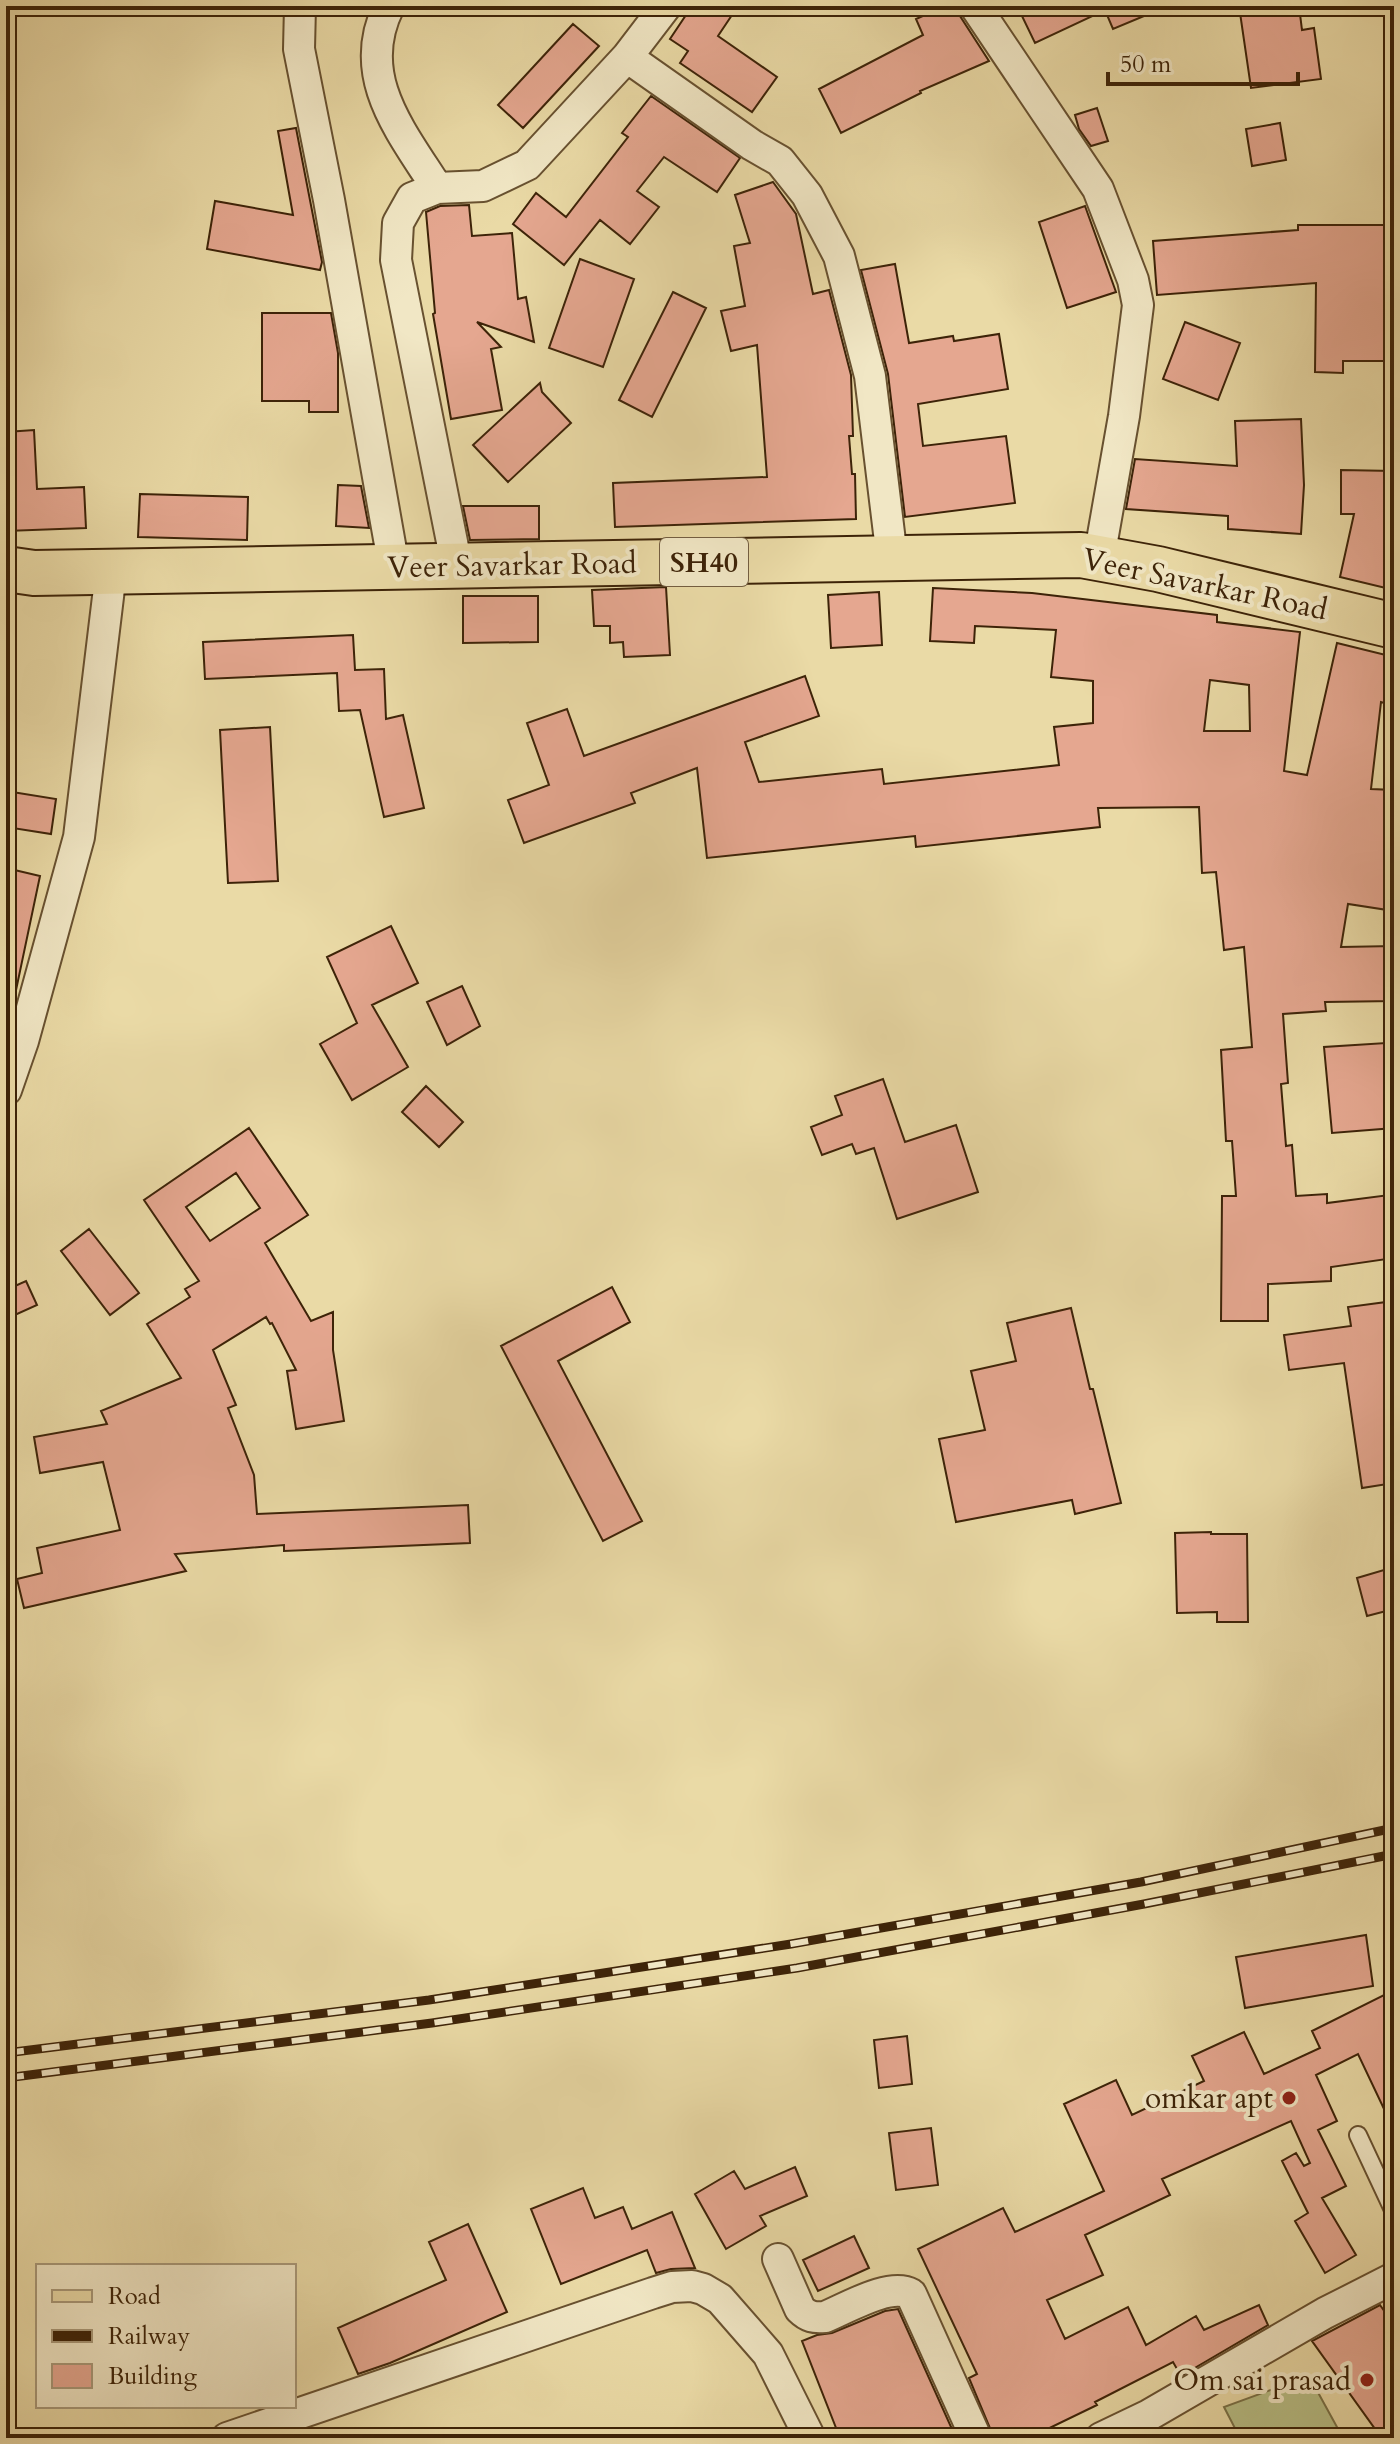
<svg xmlns="http://www.w3.org/2000/svg" width="1400" height="2444" font-family="Cardo,serif">
<rect width="100%" height="100%" fill="#eadaa6"/>
<filter id="stains"><feTurbulence type="fractalNoise" baseFrequency=".0025" numOctaves="4"/><feColorMatrix values="0 0 0 0 .2 0 0 0 0 .09 0 0 0 0 .02 0 0 0 .5 -.17"/></filter>
<radialGradient id="worn" r=".72"><stop offset=".6" stop-color="#630" stop-opacity="0"/><stop offset="1" stop-color="#630" stop-opacity=".3"/></radialGradient>
<path fill="#b8bf86" stroke="#7a7147" stroke-width="2" d="M 1309,2376 L 1343,2438 L 1240,2438 L 1224,2407 Z"/>
<path fill="#e5a790" stroke="#3d2308" stroke-width="2" fill-rule="evenodd" d="M 692,6 L 738,6 L 718,36 L 777,77 L 752,112 L 680,63 L 688,51 L 670,39 Z
M 945,6 L 957,6 L 960,16 L 989,61 L 920,91 L 921,93 L 841,133 L 819,89 L 923,35 L 916,19 Z
M 1037,6 L 1168,6 L 1113,29 L 1105,10 L 1035,43 L 1021,14 Z
M 1239,6 L 1299,6 L 1302,30 L 1314,28 L 1321,79 L 1251,88 Z
M 573,24 L 599,46 L 523,128 L 498,105 Z
M 651,96 L 740,158 L 717,192 L 664,157 L 637,191 L 659,207 L 630,244 L 600,220 L 564,265 L 513,224 L 536,193 L 566,217 L 628,137 L 622,133 Z
M 1097,108 L 1108,141 L 1091,146 L 1079,129 L 1075,115 Z
M 1280,123 L 1286,160 L 1252,166 L 1246,129 Z
M 296,128 L 322,262 L 320,270 L 207,249 L 215,201 L 293,215 L 278,131 Z
M 773,182 L 796,214 L 813,294 L 829,290 L 851,375 L 853,436 L 849,436 L 852,474 L 855,474 L 856,519 L 615,527 L 613,483 L 767,477 L 757,345 L 731,351 L 721,311 L 745,306 L 734,246 L 750,243 L 735,195 Z
M 469,205 L 472,236 L 512,233 L 518,299 L 526,297 L 534,342 L 477,322 L 501,347 L 491,349 L 502,410 L 451,419 L 433,314 L 435,313 L 426,212 L 440,206 Z
M 1085,206 L 1116,292 L 1067,308 L 1039,222 Z
M 1298,225 L 1394,225 L 1394,333 L 1386,333 L 1386,361 L 1343,361 L 1343,373 L 1315,372 L 1316,283 L 1157,295 L 1153,241 L 1298,230 Z
M 580,259 L 634,279 L 603,367 L 549,348 Z
M 895,264 L 909,343 L 953,336 L 954,341 L 999,334 L 1008,389 L 918,404 L 923,446 L 1006,436 L 1015,503 L 905,517 L 888,374 L 861,270 Z
M 673,292 L 706,308 L 652,417 L 619,400 Z
M 262,313 L 331,313 L 338,353 L 338,412 L 309,412 L 309,401 L 262,401 Z
M 1185,322 L 1240,343 L 1218,400 L 1163,379 Z
M 540,383 L 542,392 L 571,423 L 508,482 L 473,445 Z
M 1301,419 L 1304,485 L 1301,534 L 1228,529 L 1228,516 L 1126,509 L 1135,459 L 1237,466 L 1235,421 Z
M 34,430 L 37,489 L 84,487 L 86,528 L 6,531 L 6,432 Z
M 1341,470 L 1394,471 L 1394,590 L 1340,577 L 1354,514 L 1341,514 Z
M 338,485 L 361,486 L 369,528 L 336,526 Z
M 140,494 L 248,497 L 247,540 L 138,537 Z
M 463,506 L 539,506 L 539,539 L 470,540 Z
M 666,587 L 670,655 L 624,657 L 623,642 L 610,643 L 610,626 L 594,626 L 592,590 Z
M 933,588 L 1032,593 L 1217,615 L 1217,622 L 1300,632 L 1284,771 L 1307,775 L 1337,643 L 1394,657 L 1394,706 L 1381,702 L 1371,789 L 1394,790 L 1394,911 L 1348,904 L 1341,947 L 1394,946 L 1394,1001 L 1325,1002 L 1326,1011 L 1283,1014 L 1288,1083 L 1281,1084 L 1286,1146 L 1292,1145 L 1296,1196 L 1327,1194 L 1327,1203 L 1389,1195 L 1394,1229 L 1394,1258 L 1331,1267 L 1331,1281 L 1268,1284 L 1268,1321 L 1221,1321 L 1222,1196 L 1236,1196 L 1232,1141 L 1226,1141 L 1221,1050 L 1252,1047 L 1244,947 L 1224,950 L 1216,872 L 1202,873 L 1199,807 L 1098,808 L 1100,827 L 916,847 L 915,836 L 707,858 L 697,768 L 631,793 L 635,803 L 524,843 L 508,800 L 549,785 L 527,723 L 567,709 L 584,756 L 805,676 L 819,716 L 745,742 L 759,782 L 882,769 L 884,784 L 1059,765 L 1054,727 L 1093,723 L 1093,681 L 1051,677 L 1056,630 L 975,626 L 974,643 L 930,641 ZM 1210,680 L 1249,685 L 1250,731 L 1204,731 Z
M 879,592 L 882,645 L 831,648 L 828,595 Z
M 463,596 L 538,596 L 538,642 L 463,643 Z
M 353,635 L 355,670 L 384,669 L 386,719 L 403,715 L 424,808 L 384,817 L 360,710 L 339,711 L 337,673 L 205,679 L 203,642 Z
M 270,727 L 278,881 L 228,883 L 220,730 Z
M 6,791 L 56,799 L 51,834 L 6,827 Z
M 6,868 L 40,876 L 15,995 L 6,994 Z
M 391,926 L 418,983 L 372,1005 L 408,1067 L 352,1100 L 320,1044 L 357,1023 L 327,957 Z
M 462,986 L 480,1026 L 447,1045 L 427,1002 Z
M 1386,1043 L 1388,1090 L 1391,1090 L 1394,1128 L 1332,1133 L 1324,1047 Z
M 883,1079 L 905,1142 L 956,1125 L 978,1192 L 897,1219 L 874,1148 L 856,1154 L 852,1144 L 822,1155 L 811,1127 L 842,1115 L 835,1096 Z
M 426,1086 L 463,1122 L 439,1147 L 402,1112 Z
M 249,1128 L 308,1215 L 265,1243 L 311,1321 L 333,1312 L 333,1350 L 344,1421 L 296,1429 L 287,1371 L 296,1370 L 272,1323 L 270,1324 L 266,1317 L 213,1350 L 236,1405 L 228,1408 L 254,1475 L 257,1514 L 468,1505 L 470,1543 L 284,1551 L 284,1545 L 175,1554 L 186,1571 L 24,1608 L 17,1579 L 42,1573 L 37,1548 L 120,1530 L 103,1462 L 40,1473 L 34,1437 L 107,1424 L 101,1411 L 181,1378 L 147,1324 L 190,1297 L 185,1289 L 199,1281 L 144,1200 ZM 236,1173 L 260,1208 L 210,1241 L 186,1207 Z
M 89,1229 L 139,1293 L 110,1315 L 61,1251 Z
M 26,1281 L 37,1305 L 6,1319 L 6,1290 Z
M 612,1287 L 630,1322 L 558,1361 L 642,1521 L 603,1541 L 501,1346 Z
M 1394,1301 L 1394,1483 L 1362,1488 L 1344,1363 L 1289,1370 L 1284,1335 L 1351,1326 L 1348,1307 Z
M 1071,1308 L 1090,1389 L 1093,1389 L 1121,1503 L 1075,1514 L 1072,1500 L 956,1522 L 939,1439 L 985,1430 L 971,1371 L 1016,1361 L 1007,1323 Z
M 1211,1532 L 1211,1534 L 1247,1534 L 1248,1622 L 1217,1622 L 1217,1612 L 1177,1613 L 1175,1533 Z
M 1394,1567 L 1394,1609 L 1367,1616 L 1357,1578 Z
M 1366,1935 L 1373,1986 L 1245,2008 L 1236,1957 Z
M 1394,1990 L 1394,2130 L 1358,2054 L 1316,2075 L 1337,2121 L 1318,2130 L 1346,2186 L 1322,2198 L 1356,2255 L 1325,2273 L 1295,2221 L 1308,2213 L 1282,2161 L 1296,2153 L 1304,2166 L 1310,2163 L 1291,2121 L 1162,2179 L 1170,2195 L 1085,2235 L 1103,2275 L 1047,2300 L 1065,2339 L 1128,2307 L 1146,2345 L 1196,2316 L 1204,2330 L 1259,2305 L 1268,2325 L 1181,2376 L 1173,2362 L 1095,2402 L 1097,2405 L 1029,2438 L 994,2438 L 969,2378 L 977,2374 L 918,2249 L 1003,2208 L 1015,2232 L 1104,2191 L 1064,2104 L 1116,2080 L 1132,2115 L 1204,2081 L 1192,2056 L 1244,2032 L 1264,2074 L 1320,2048 L 1312,2031 Z
M 907,2036 L 912,2084 L 879,2088 L 874,2040 Z
M 931,2128 L 938,2185 L 896,2190 L 889,2133 Z
M 795,2167 L 807,2196 L 760,2216 L 766,2226 L 726,2249 L 695,2194 L 734,2171 L 745,2189 Z
M 583,2188 L 595,2218 L 623,2207 L 632,2229 L 672,2212 L 695,2268 L 671,2269 L 656,2273 L 647,2250 L 561,2284 L 531,2209 Z
M 468,2224 L 507,2312 L 390,2363 L 358,2374 L 338,2328 L 446,2280 L 429,2242 Z
M 854,2236 L 869,2268 L 818,2291 L 803,2260 Z
M 1380,2305 L 1394,2325 L 1394,2421 L 1378,2433 L 1312,2341 Z
M 898,2309 L 956,2438 L 840,2438 L 802,2341 L 817,2335 L 832,2333 L 885,2311 Z"/>
<g fill="none" stroke-linecap="round" stroke-linejoin="round">
<defs>
<path id="lane" d="M 1358,2135 L 1394,2212"/>
<path id="street" d="M 300,6 L 299,49 L 329,200 L 394,567
M 389,6 C 354,76 401,131 437,188
M 975,6 L 1098,189 L 1133,280 L 1138,305 L 1124,416 L 1099,558
M 627,57 L 752,145 L 780,161 L 807,195 L 839,256 L 870,376 L 892,558
M 457,567 L 396,260 L 398,223 L 412,198 L 437,188 L 483,186 L 527,165 L 627,57 L 666,6
M 6,1090 L 23,1041 L 79,837 L 111,572
M 778,2259 L 800,2309 C 808,2317 814,2318 825,2317 C 847,2308 890,2282 911,2294 L 976,2438
M 227,2438 L 653,2293 L 672,2287 L 692,2286 L 703,2289 L 720,2299 L 768,2354 L 810,2438
M 1101,2438 L 1149,2415 L 1325,2313 L 1394,2278"/>
<path id="primary" d="M 6,569 L 34,573 L 1081,555 L 1158,569 L 1394,626"/>
</defs>
<use href="#lane" stroke="#685130" stroke-width="20"/>
<use href="#street" stroke="#685130" stroke-width="34"/>
<use href="#primary" stroke="#3d2308" stroke-width="48"/>
<use href="#lane" stroke="#f1e7c5" stroke-width="16"/>
<use href="#street" stroke="#f1e7c5" stroke-width="30"/>
<use href="#primary" stroke="#eadaa6" stroke-width="44"/>
<defs>
<path id="rail" d="M 6,2053 L 429,2000 L 791,1944 L 1141,1882 L 1394,1828
M 6,2078 L 432,2023 L 797,1968 L 1144,1904 L 1394,1854"/>
</defs>
<use href="#rail" stroke="#3d2308" stroke-width="9"/>
<use href="#rail" stroke="#f1e7c5" stroke-width="6" stroke-dasharray="18" stroke-linecap="butt"/>
</g>
<g fill="#8f2418" stroke="#f1e7c5" stroke-width="3">
<circle cx="1289" cy="2098" r="8"/>
<circle cx="1367" cy="2380" r="8"/>
</g>
<g text-anchor="middle" stroke-width="8" stroke-linejoin="round" paint-order="stroke">
<rect fill="#f1e7c5" stroke="#735e41" stroke-width="2" x="660" y="538" width="88" height="48" rx="6"/>
<g font-size="28" font-weight="bold" fill="#3d2308">
<text x="704" y="572">SH40</text>
</g>
<g font-size="30" fill="#3d2308" stroke="#f1e7c5">
<text transform="translate(512 565) rotate(-1)" y="10">Veer Savarkar Road</text>
<text transform="translate(1205 584) rotate(12)" y="10">Veer Savarkar Road</text>
</g>
<g font-size="30" fill="#3d2308" stroke="#f1e7c5" text-anchor="end">
<text x="1273" y="2108">omkar apt</text>
<text x="1351" y="2390">Om sai prasad</text>
</g>
</g>
<rect width="1400" height="2444" fill="none" stroke="#eadaa6" stroke-width="32"/>
<rect x="8" y="8" width="1384" height="2428" fill="none" stroke="#3d2308" stroke-width="4"/>
<rect x="16" y="16" width="1368" height="2412" fill="none" stroke="#3d2308" stroke-width="2"/>
<rect x="36" y="2264" width="260" height="144" fill="#f1e7c5" stroke="#a99979" stroke-width="2"/>
<rect x="52" y="2290" width="40" height="12" fill="#eadaa6" stroke="#a99979" stroke-width="2"/>
<text x="108" y="2304" font-size="24" fill="#3d2308">Road</text>
<rect x="52" y="2330" width="40" height="12" fill="#3d2308" stroke="#a99979" stroke-width="2"/>
<text x="108" y="2344" font-size="24" fill="#3d2308">Railway</text>
<rect x="52" y="2364" width="40" height="24" fill="#e5a790" stroke="#a99979" stroke-width="2"/>
<text x="108" y="2384" font-size="24" fill="#3d2308">Building</text>
<path d="M1108 72v12h190v-12" fill="none" stroke="#3d2308" stroke-width="4"/>
<text x="1120" y="72" font-size="24" fill="#3d2308" stroke="#f1e7c5" stroke-width="6" paint-order="stroke">50 m</text>
<rect width="100%" height="100%" filter="url(#stains)"/>
<rect width="100%" height="100%" fill="url(#worn)"/>
</svg>
